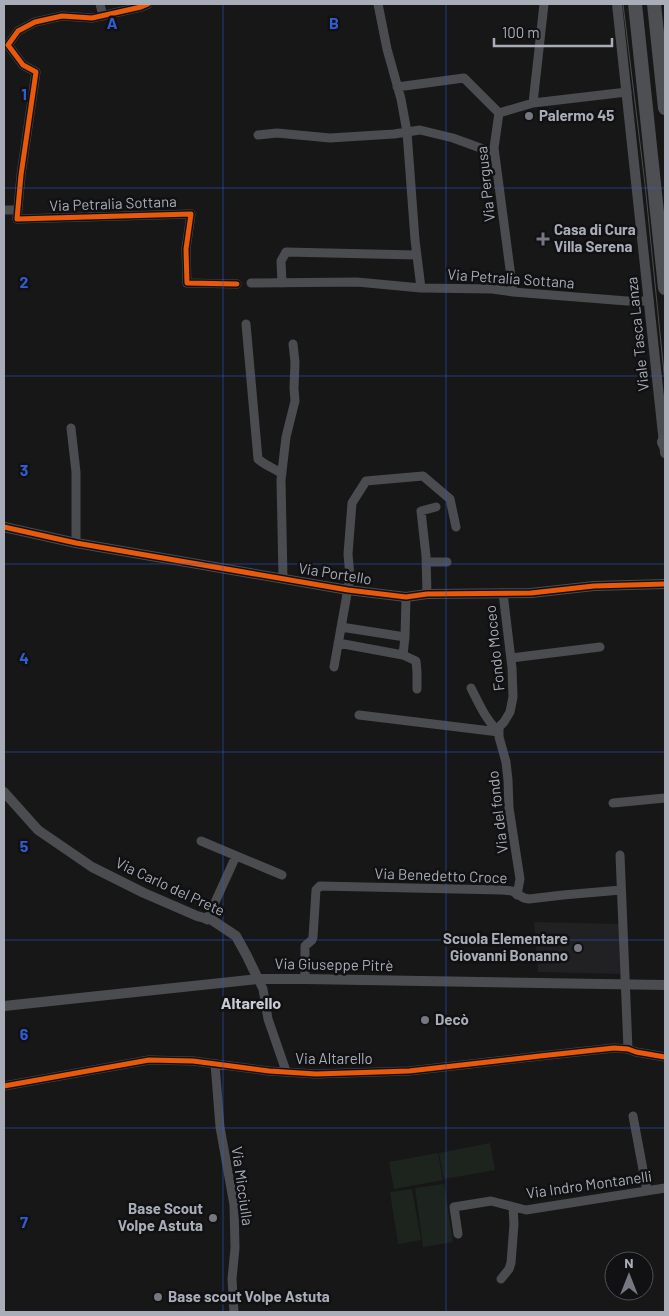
<svg xmlns="http://www.w3.org/2000/svg" width="669" height="1316" font-family="Barlow,sans-serif">
<rect width="100%" height="100%" fill="#171717"/>
<path fill="#212123" d="M 534,922 L 619,924 L 620,974 L 538,972 Z"/>
<path fill="#1d241e" d="M 490,1143 L 495,1170 L 444,1179 L 439,1153 Z
M 438,1153 L 443,1180 L 394,1189 L 389,1162 Z
M 444,1184 L 453,1242 L 423,1247 L 415,1188 Z
M 412,1189 L 421,1240 L 398,1244 L 390,1192 Z"/>
<g fill="none" stroke-linecap="round" stroke-linejoin="round">
<path stroke="#4b4c50" stroke-width="9" d="M 100,4 L 103,16
M 148,4 L 141,7 L 92,18 L 62,16 L 35,22 L 18,31 L 8,45 L 23,65 L 36,72 L 21,175 L 17,219 L 191,214 L 186,249 L 187,283 L 237,284
M 378,4 L 387,49 L 401,99 L 407,132 L 415,240 L 421,288
M 397,87 L 464,78 L 499,113
M 533,103 L 544,4
M 258,135 L 277,133 L 330,138 L 394,134 L 420,130 L 453,138 L 494,153
M 4,210 L 18,210
M 251,283 L 357,282 L 421,288 L 492,289 L 513,292 L 627,301 L 649,301
M 282,283 L 281,261 L 286,252 L 416,255
M 513,292 L 494,148 L 499,113 L 533,103 L 627,92
M 246,324 L 258,459 C 266,466 274,468 282,474
M 71,428 L 76,472 L 76,543
M 427,562 L 447,562
M 283,578 L 281,480 L 286,437 L 295,401 L 294,388 L 295,362 L 293,344
M 503,593 L 512,668 L 513,697 L 510,712 L 504,722 L 499,727 L 499,737 L 506,762 L 508,780 L 509,808 L 520,879 L 517,895
M 427,594 L 426,556 L 421,511 L 436,507
M 406,597 L 405,637 L 403,655 L 416,661 L 417,672 L 417,689
M 341,627 L 405,637
M 338,643 L 403,655
M 511,658 L 600,647
M 334,667 L 350,577 L 348,554 L 352,503 L 366,481 L 423,476 L 450,499 L 456,527
M 471,688 C 479,704 486,720 499,732
M 359,715 L 499,732
M 613,803 L 665,798
M 201,841 L 282,875
M 620,855 L 628,1049
M 207,920 L 236,856
M 258,979 L 263,989 L 268,1019 L 286,1071
M 305,979 L 305,946 L 312,940 L 313,937 L 316,890 L 320,886 L 502,890 L 512,891 L 524,898 L 529,899 L 563,895 L 621,890
M 215,1064 L 220,1127 L 234,1205 L 235,1248 L 232,1279 L 234,1312
M 4,1086 L 149,1060 L 193,1061 L 269,1071 L 316,1074 L 409,1071 L 540,1056 L 614,1048 L 628,1049 L 636,1052 L 665,1057
M 633,1116 L 647,1191
M 458,1234 L 454,1207 L 491,1201 L 526,1210 L 665,1188
M 501,1279 L 509,1269 L 511,1263 L 514,1224 L 513,1207"/>
<path stroke="#4b4c50" stroke-width="10" d="M 617,4 L 665,453
M 4,527 L 76,543 L 348,590 L 406,597 L 427,594 L 531,593 L 594,586 L 665,584
M 4,792 L 38,830 L 92,867 L 144,893 L 197,916 L 212,920 L 236,936 L 247,956 L 258,979
M 4,1006 L 258,979 L 305,979 L 665,985"/>
<path stroke="#4d4f52" stroke-width="14" d="M 635,4 L 665,288
M 654,4 L 665,108
M 664,442 L 665,444"/>
<path stroke="#4b4c4f" stroke-width="1" d="M 623,4 L 645,184 L 665,383"/>
<defs>
<path id="cycleway" d="M 148,4 L 141,7 L 92,18 L 62,16 L 35,22 L 18,31 L 8,45 L 23,65 L 36,72 L 21,175 L 17,219 L 191,214 L 186,249 L 187,283 L 237,284
M 4,527 L 76,543 L 348,590 L 406,597 L 427,594 L 531,593 L 594,586 L 665,584
M 4,1086 L 149,1060 L 193,1061 L 269,1071 L 316,1074 L 409,1071 L 540,1056 L 614,1048 L 628,1049 L 636,1052 L 665,1057"/>
</defs>
<use href="#cycleway" stroke="#111113" stroke-width="8"/>
<use href="#cycleway" stroke="#e8590c" stroke-width="5"/>
</g>
<path fill="none" stroke="#325cd3" stroke-width="1" stroke-opacity="0.55" d="M 223,4 L 223,1312M 446,4 L 446,1312M 4,188 L 665,188M 4,376 L 665,376M 4,564 L 665,564M 4,752 L 665,752M 4,940 L 665,940M 4,1128 L 665,1128"/>
<g fill="#757880" stroke="#111113" stroke-width="2">
<circle cx="529" cy="116" r="5"/>
<path d="M540.5 231.5h5v5h5v5h-5v5h-5v-5h-5v-5h5z"/>
<circle cx="578" cy="948" r="5"/>
<circle cx="425" cy="1020" r="5"/>
<circle cx="213" cy="1218" r="5"/>
<circle cx="158" cy="1297" r="5"/>
</g>
<g text-anchor="middle" stroke-width="5" stroke-linejoin="round" paint-order="stroke">
<g font-size="15" font-weight="bold" fill="#a8adb8" stroke="#111113" text-anchor="start">
<text x="539" y="121">Palermo 45</text>
<text x="554" y="235">Casa di Cura<tspan x="554" dy="17">Villa Serena</tspan></text>
<text x="568" y="944" text-anchor="end">Scuola Elementare<tspan x="568" dy="17">Giovanni Bonanno</tspan></text>
<text x="435" y="1025">Decò</text>
<text x="203" y="1214" text-anchor="end">Base Scout<tspan x="203" dy="17">Volpe Astuta</tspan></text>
<text x="168" y="1302">Base scout Volpe Astuta</text>
</g>
<g font-size="15" fill="#a8adb8" stroke="#111113">
<text transform="translate(486 184) rotate(-96)" y="5">Via Pergusa</text>
<text transform="translate(113 204) rotate(-2)" y="5">Via Petralia Sottana</text>
<text transform="translate(511 279) rotate(4)" y="5">Via Petralia Sottana</text>
<text transform="translate(638 334) rotate(-96)" y="5">Viale Tasca Lanza</text>
<text transform="translate(335 574) rotate(9)" y="5">Via Portello</text>
<text transform="translate(495 648) rotate(-96)" y="5">Fondo Moceo</text>
<text transform="translate(498 812) rotate(-97)" y="5">Via del fondo</text>
<text transform="translate(441 876) rotate(2)" y="5">Via Benedetto Croce</text>
<text transform="translate(170 887) rotate(25)" y="5">Via Carlo del Prete</text>
<text transform="translate(334 965) rotate(1)" y="5">Via Giuseppe Pitrè</text>
<text x="334" y="1064">Via Altarello</text>
<text transform="translate(589 1185) rotate(-8)" y="5">Via Indro Montanelli</text>
<text transform="translate(242 1186) rotate(82)" y="5">Via Micciulla</text>
</g>
<g font-size="16" font-weight="bold" fill="#c9ccd4" stroke="#111113">
<text x="251" y="1009">Altarello</text>
</g>
</g>
<g font-size="16" text-anchor="middle" font-weight="bold" fill="#325cd3" stroke="#111113" stroke-width="5" stroke-linejoin="round" paint-order="stroke">
<text x="112" y="29">A</text>
<text x="334" y="29">B</text>
<text x="24" y="100">1</text>
<text x="24" y="288">2</text>
<text x="24" y="476">3</text>
<text x="24" y="664">4</text>
<text x="24" y="852">5</text>
<text x="24" y="1040">6</text>
<text x="24" y="1228">7</text>
</g>
<rect width="669" height="1316" fill="none" stroke="#a8adb8" stroke-width="10"/>
<g transform="translate(629 1276)"><circle r="24" fill="#111113" stroke="#4d4f55"/>
<path d="M0-4L9 19L0 12L-9 19Z" fill="#757880"/>
<text y="-8" font-size="14" font-weight="bold" text-anchor="middle" fill="#a8adb8">N</text>
</g>
<path d="M494 38v8h118v-8" fill="none" stroke="#a8adb8" stroke-width="2.5"/>
<text x="502" y="38" font-size="15" fill="#a8adb8" stroke="#111113" stroke-width="4" paint-order="stroke">100 m</text>
</svg>
